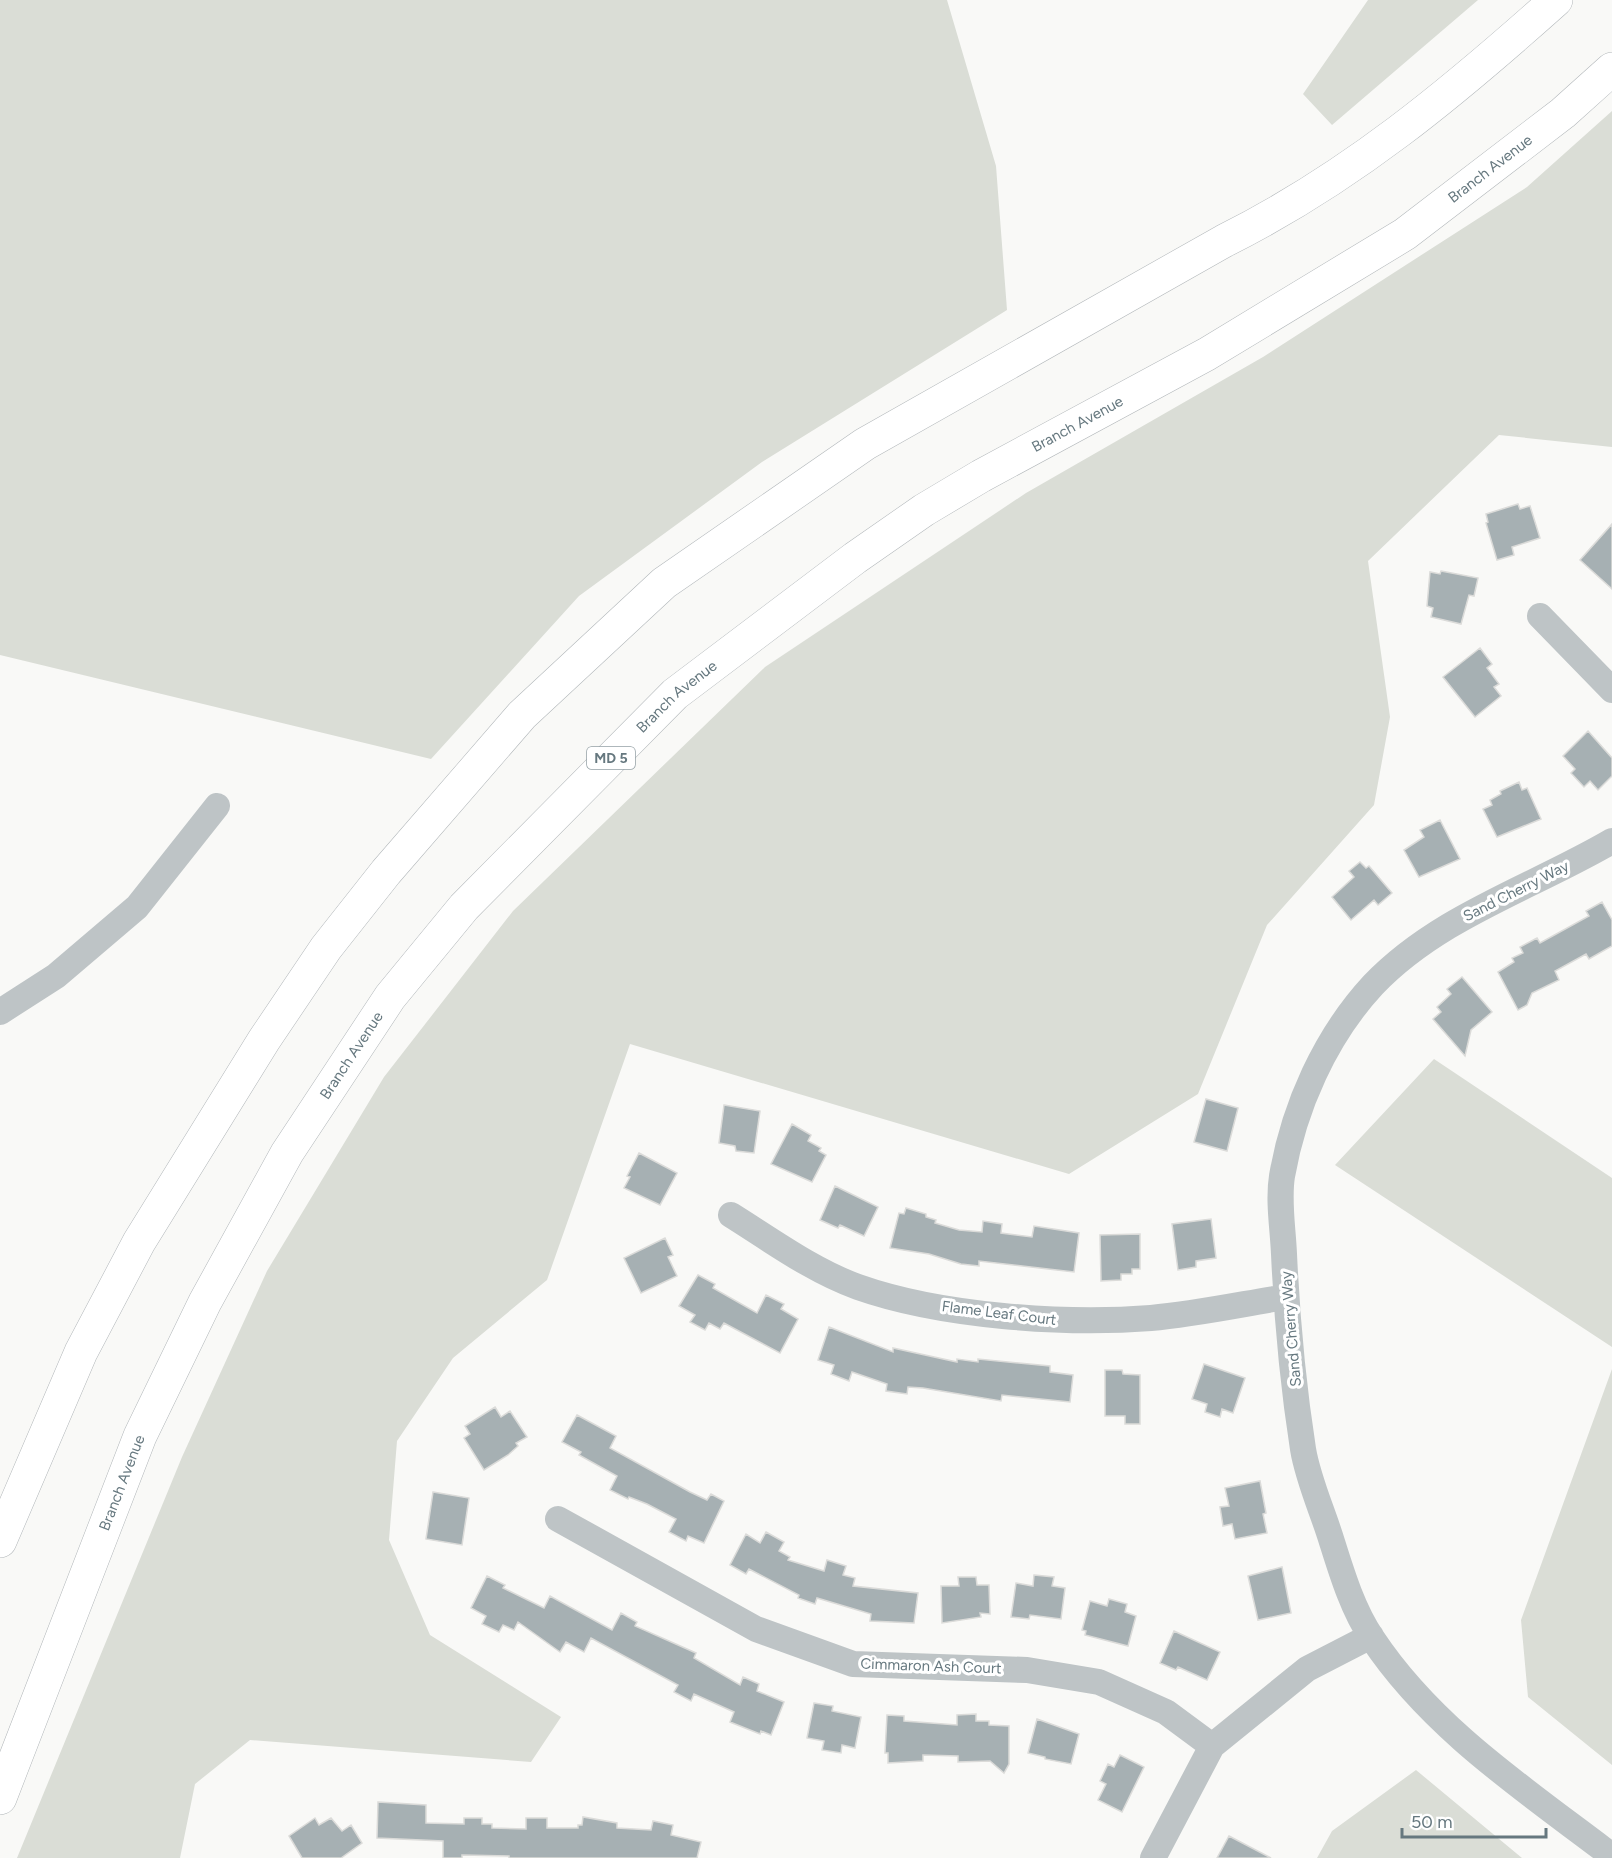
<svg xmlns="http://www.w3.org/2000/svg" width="1612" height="1858" font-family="Figtree,sans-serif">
<rect width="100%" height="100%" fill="#f9f9f7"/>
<path fill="#daddd6" d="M 0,0 L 947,0 L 996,166 L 1007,310 L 762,462 L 579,596 L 431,759 L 0,655 Z
M 1368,0 L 1478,0 L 1332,125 L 1303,94 Z
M 1612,111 L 1612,447 L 1499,435 L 1368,561 L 1390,717 L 1374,805 L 1267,925 L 1198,1094 L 1069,1174 L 630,1044 L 547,1280 L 453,1358 L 397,1441 L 389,1540 L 430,1635 L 561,1717 L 531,1762 L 250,1740 L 195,1784 L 180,1858 L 17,1858 L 182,1457 L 267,1271 L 384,1077 L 513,911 L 765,667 L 1026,493 L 1263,357 L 1527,187 Z
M 1434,1059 L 1612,1178 L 1612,1347 L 1335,1165 Z
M 1612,1369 L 1612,1765 L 1528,1697 L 1521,1620 Z
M 1416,1770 L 1522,1858 L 1317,1858 L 1332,1831 Z"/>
<path fill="#a6b0b3" stroke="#dbdbd9" stroke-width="1.5" d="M 1518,504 L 1520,509 L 1530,506 L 1540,538 L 1512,547 L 1514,555 L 1497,560 L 1486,523 L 1488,522 L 1486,514 Z
M 1612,524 L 1612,589 L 1580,560 Z
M 1441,571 L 1478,578 L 1474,596 L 1469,595 L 1461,624 L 1431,617 L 1433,608 L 1427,606 L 1430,572 L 1440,574 Z
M 1480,648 L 1492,664 L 1487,668 L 1499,684 L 1494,687 L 1501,696 L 1475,717 L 1443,677 Z
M 1588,731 L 1612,758 L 1612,776 L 1598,790 L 1590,781 L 1584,787 L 1571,773 L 1575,769 L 1563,756 Z
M 1519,782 L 1522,790 L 1527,788 L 1541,819 L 1497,837 L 1483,809 L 1492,805 L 1490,800 L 1501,794 L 1500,791 Z
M 1440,820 L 1460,859 L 1419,877 L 1404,850 L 1424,837 L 1420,830 Z
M 1360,862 L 1366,868 L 1369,866 L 1392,893 L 1378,905 L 1374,900 L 1351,920 L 1332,897 L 1354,877 L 1349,871 Z
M 1602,902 L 1612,920 L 1612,946 L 1589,959 L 1586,954 L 1555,971 L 1559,980 L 1532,993 L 1527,1005 L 1518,1010 L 1498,972 L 1514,962 L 1512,958 L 1523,953 L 1520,947 L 1537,938 L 1540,943 L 1589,916 L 1586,911 Z
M 1462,977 L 1492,1012 L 1471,1030 L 1465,1056 L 1433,1019 L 1441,1012 L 1437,1007 L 1451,994 L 1447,989 Z
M 1206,1099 L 1238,1108 L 1227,1151 L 1194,1142 Z
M 724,1105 L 760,1111 L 754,1153 L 736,1151 L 735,1146 L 719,1143 Z
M 792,1124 L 811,1135 L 808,1141 L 821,1148 L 819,1151 L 826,1155 L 812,1182 L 771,1164 Z
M 639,1153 L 677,1173 L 660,1205 L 624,1188 L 630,1177 L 627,1176 Z
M 835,1186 L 878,1207 L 864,1236 L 840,1225 L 838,1228 L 820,1220 Z
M 906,1208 L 926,1214 L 926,1217 L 936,1220 L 935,1223 L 959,1230 L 982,1232 L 983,1221 L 1002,1224 L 1001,1233 L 1032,1237 L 1034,1226 L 1079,1233 L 1074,1272 L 979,1261 L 979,1266 L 961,1264 L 929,1254 L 890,1248 L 899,1213 L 904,1214 Z
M 1211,1219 L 1216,1258 L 1196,1261 L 1196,1267 L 1178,1270 L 1172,1224 Z
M 1140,1234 L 1140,1269 L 1132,1269 L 1132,1274 L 1121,1274 L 1121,1280 L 1101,1281 L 1100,1235 Z
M 665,1238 L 673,1255 L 668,1257 L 677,1276 L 641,1293 L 624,1258 Z
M 698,1275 L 715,1284 L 713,1288 L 757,1313 L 766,1295 L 784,1304 L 781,1309 L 798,1319 L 780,1353 L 724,1323 L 720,1329 L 709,1323 L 705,1330 L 690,1322 L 695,1315 L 679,1306 Z
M 829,1327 L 893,1352 L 893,1348 L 957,1362 L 957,1359 L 978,1362 L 978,1359 L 1050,1366 L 1050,1372 L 1073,1375 L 1070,1402 L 1002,1395 L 1001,1401 L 923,1388 L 908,1387 L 907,1394 L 886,1391 L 887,1384 L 852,1372 L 849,1381 L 831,1374 L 834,1365 L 818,1360 Z
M 1204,1364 L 1245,1378 L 1233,1413 L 1222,1409 L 1220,1417 L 1205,1412 L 1207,1404 L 1192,1399 Z
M 1105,1370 L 1122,1370 L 1123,1374 L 1140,1375 L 1140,1424 L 1125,1424 L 1125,1416 L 1105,1416 Z
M 495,1407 L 501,1417 L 510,1411 L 527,1437 L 516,1443 L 518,1446 L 508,1455 L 484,1470 L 464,1438 L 470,1434 L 465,1426 Z
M 577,1415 L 616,1436 L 610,1448 L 690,1492 L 707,1500 L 711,1494 L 724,1501 L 704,1543 L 688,1536 L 686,1541 L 669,1532 L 676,1519 L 647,1504 L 629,1497 L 628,1499 L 610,1490 L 617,1476 L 579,1455 L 581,1452 L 562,1442 Z
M 1260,1481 L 1266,1513 L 1263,1514 L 1267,1533 L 1235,1539 L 1232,1524 L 1223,1526 L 1220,1507 L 1229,1506 L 1225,1488 Z
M 433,1492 L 469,1498 L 462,1545 L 426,1539 Z
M 766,1532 L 784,1542 L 779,1551 L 790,1557 L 788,1560 L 824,1571 L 827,1560 L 846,1566 L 843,1575 L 855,1578 L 853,1586 L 918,1593 L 914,1623 L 870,1621 L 871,1614 L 817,1598 L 815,1604 L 798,1598 L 799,1595 L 749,1569 L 746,1574 L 730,1565 L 746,1534 L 760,1543 Z
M 1282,1567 L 1291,1613 L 1258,1620 L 1248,1576 Z
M 1034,1575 L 1054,1577 L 1052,1586 L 1065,1588 L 1061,1619 L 1030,1615 L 1029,1619 L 1011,1617 L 1016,1583 L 1033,1586 Z
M 487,1576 L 505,1585 L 503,1588 L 544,1608 L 550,1596 L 612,1630 L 621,1613 L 637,1622 L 635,1626 L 696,1653 L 694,1658 L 740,1685 L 743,1677 L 759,1684 L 757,1691 L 784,1702 L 771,1735 L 761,1731 L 760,1734 L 730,1722 L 734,1712 L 694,1694 L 691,1701 L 674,1692 L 678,1685 L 591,1638 L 584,1652 L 566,1642 L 560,1652 L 518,1622 L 514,1630 L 503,1625 L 499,1632 L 482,1624 L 486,1616 L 471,1608 Z
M 958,1577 L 976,1577 L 977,1585 L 989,1585 L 990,1614 L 980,1613 L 981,1617 L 942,1623 L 941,1586 L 959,1586 Z
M 1109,1599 L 1127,1604 L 1125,1612 L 1136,1616 L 1128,1646 L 1085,1635 L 1086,1631 L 1082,1630 L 1090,1601 L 1107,1606 Z
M 1174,1631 L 1220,1652 L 1207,1680 L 1178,1667 L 1176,1670 L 1160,1663 Z
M 814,1703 L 833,1706 L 832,1711 L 861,1717 L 855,1748 L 842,1745 L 841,1753 L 822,1750 L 824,1741 L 807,1738 Z
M 976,1714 L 976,1721 L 989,1721 L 989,1725 L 1009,1726 L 1009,1764 L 1004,1773 L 990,1761 L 958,1762 L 958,1756 L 923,1755 L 923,1761 L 888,1763 L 888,1753 L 885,1753 L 887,1715 L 904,1716 L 904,1721 L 957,1725 L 957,1715 Z
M 1037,1719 L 1079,1734 L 1071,1764 L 1045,1759 L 1045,1757 L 1028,1753 Z
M 1120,1755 L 1144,1767 L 1122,1812 L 1098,1800 L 1106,1784 L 1100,1781 L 1108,1764 L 1114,1767 Z
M 378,1802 L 426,1805 L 426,1823 L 464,1824 L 464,1818 L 482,1818 L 482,1824 L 492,1824 L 492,1828 L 526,1829 L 526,1818 L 547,1818 L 547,1828 L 578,1828 L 578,1825 L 582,1825 L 583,1817 L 617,1823 L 617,1828 L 651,1830 L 653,1821 L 673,1825 L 671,1835 L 701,1842 L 697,1858 L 509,1858 L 509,1856 L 462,1855 L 462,1858 L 443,1858 L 443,1841 L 377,1838 Z
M 315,1818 L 319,1825 L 331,1818 L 342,1831 L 351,1825 L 362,1843 L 341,1858 L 302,1858 L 289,1836 Z
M 1229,1836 L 1271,1858 L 1217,1858 Z"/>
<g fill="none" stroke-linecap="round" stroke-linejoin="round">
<defs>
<g id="highway">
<path d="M 0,1541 L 81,1352 L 139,1242 L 264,1040 L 326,948 L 386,872 L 522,715 L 664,583 L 865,444 L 1224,241 C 1350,178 1452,93 1556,0"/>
<path id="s1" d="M 0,1798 L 140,1436 L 205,1302 L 287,1153 L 390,997 L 464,907 L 675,694 L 855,558 L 924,510 L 981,476 L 1207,354 L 1405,234 L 1563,113 L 1612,69"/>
</g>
</defs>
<use href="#highway" stroke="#b2b7ba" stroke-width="34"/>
<path stroke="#bec4c6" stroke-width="26" d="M 1540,616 L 1612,690
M 1612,841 C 1532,888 1439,916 1373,985 C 1325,1037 1294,1107 1282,1176 C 1278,1201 1283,1229 1284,1254 C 1287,1319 1293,1385 1303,1449 C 1308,1480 1323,1512 1332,1542 C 1342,1574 1353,1610 1372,1638 C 1432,1729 1527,1791 1612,1856
M 0,1012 L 56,976 L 137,907 L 217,806
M 731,1215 C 771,1240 813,1271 858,1287 C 940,1316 1065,1325 1151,1318 C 1196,1314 1242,1304 1286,1297
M 558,1519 L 756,1629 L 853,1664 L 1027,1670 L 1099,1682 L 1166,1712 L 1212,1746
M 1153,1858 L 1212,1746 L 1307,1669 L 1371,1636"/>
<use href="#highway" stroke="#fff" stroke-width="33"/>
</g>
<g text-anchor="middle" stroke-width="6" stroke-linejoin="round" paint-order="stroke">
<rect fill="#fff" stroke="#94a0a5" stroke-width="1.5" x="587" y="747" width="48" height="22" rx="4.5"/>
<g font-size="14" font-weight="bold" fill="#66787f">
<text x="611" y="763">MD 5</text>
</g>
<g font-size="15" fill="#66787f" stroke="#fff">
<text dy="5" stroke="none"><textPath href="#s1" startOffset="2282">Branch Avenue</textPath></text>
<text dy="5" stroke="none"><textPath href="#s1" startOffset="1796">Branch Avenue</textPath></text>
<text dy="5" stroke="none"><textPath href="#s1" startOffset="1310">Branch Avenue</textPath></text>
<text transform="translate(1516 891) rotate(-27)" y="5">Sand Cherry Way</text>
<text dy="5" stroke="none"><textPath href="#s1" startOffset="824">Branch Avenue</textPath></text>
<text transform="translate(999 1313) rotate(7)" y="5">Flame Leaf Court</text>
<text transform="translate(1291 1329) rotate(-95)" y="5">Sand Cherry Way</text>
<text dy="5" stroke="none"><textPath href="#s1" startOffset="338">Branch Avenue</textPath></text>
<text transform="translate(931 1666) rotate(2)" y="5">Cimmaron Ash Court</text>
</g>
</g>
<path d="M1402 1828v9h144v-9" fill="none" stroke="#66787f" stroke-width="3"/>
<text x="1411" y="1828" font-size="18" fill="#66787f" stroke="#ffffff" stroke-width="4.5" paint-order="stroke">50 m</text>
</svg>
